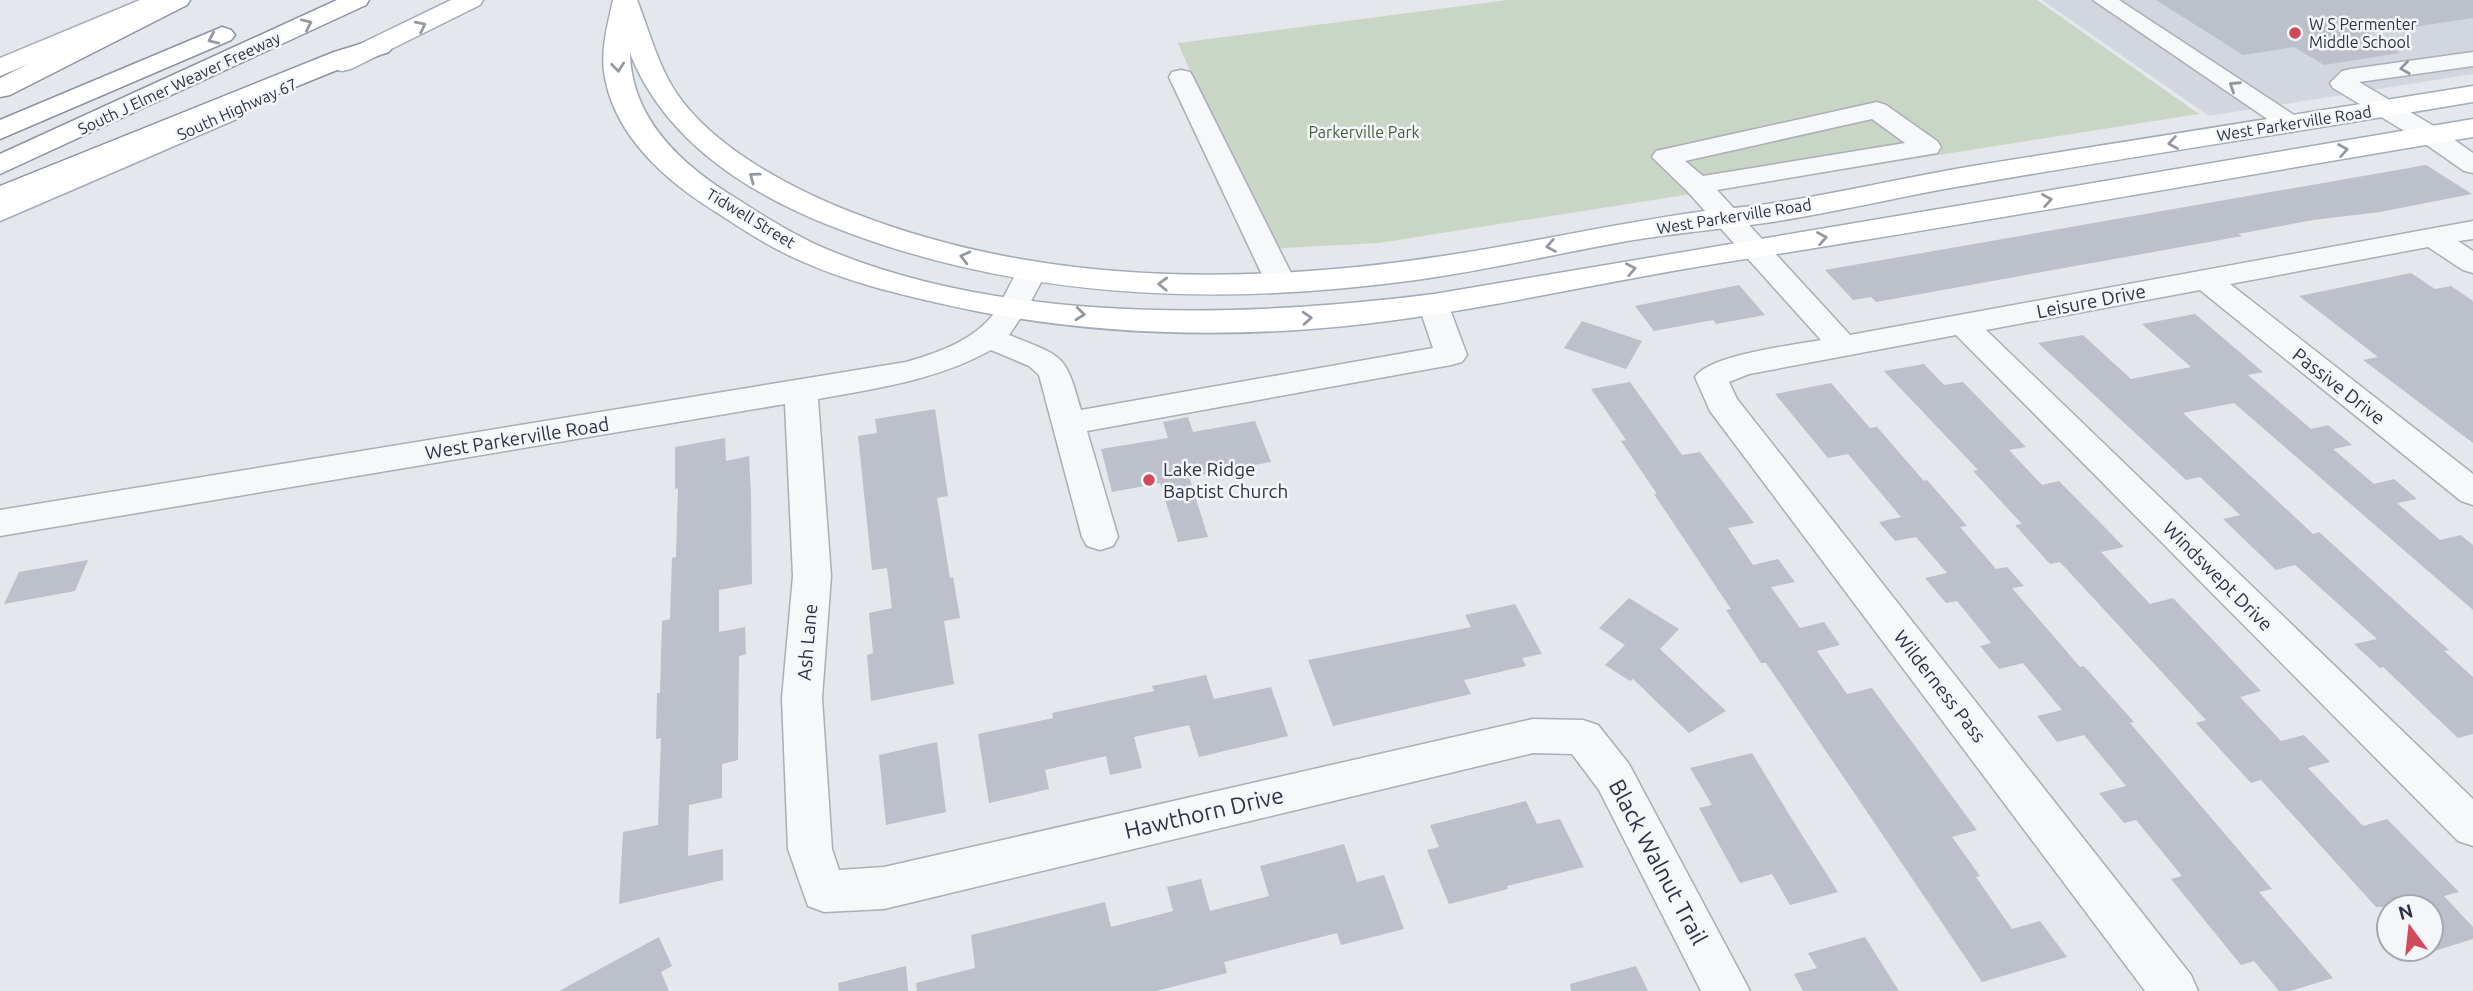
<svg xmlns="http://www.w3.org/2000/svg" width="2473" height="991" font-family="Ubuntu,sans-serif">
<rect width="100%" height="100%" fill="#e4e7ec"/>
<path fill="#d2d6de" d="M 2042,0 L 2473,0 L 2473,74 L 2209,116 Z"/>
<path fill="#c9d6c5" d="M 1508,0 L 2037,0 L 2199,114 L 1379,243 L 1267,249 L 1178,43 Z"/>
<path fill="#bbc0ca" d="M 2156,0 L 2473,0 L 2473,18 L 2366,34 L 2400,53 L 2324,65 L 2294,47 L 2243,55 Z
M 2426,165 L 2472,194 L 2380,212 L 2313,220 L 2238,234 L 2242,236 L 1876,302 L 1871,297 L 1853,300 L 1825,270 Z
M 2411,273 L 2435,289 L 2451,286 L 2473,301 L 2473,443 L 2363,360 L 2378,357 L 2299,296 Z
M 1739,285 L 1765,315 L 1716,324 L 1713,320 L 1654,331 L 1635,306 Z
M 2195,314 L 2263,372 L 2248,375 L 2311,429 L 2328,425 L 2352,445 L 2333,449 L 2374,484 L 2394,479 L 2417,499 L 2397,503 L 2440,540 L 2461,535 L 2473,545 L 2473,610 L 2234,403 L 2183,413 L 2313,534 L 2319,532 L 2449,650 L 2444,651 L 2473,677 L 2473,734 L 2458,738 L 2383,667 L 2380,668 L 2354,644 L 2377,639 L 2295,565 L 2276,570 L 2223,519 L 2240,515 L 2200,477 L 2186,480 L 2038,343 L 2083,335 L 2131,379 L 2191,367 L 2142,324 Z
M 1582,321 L 1642,341 L 1626,369 L 1564,348 Z
M 1924,364 L 1944,385 L 1963,382 L 2026,447 L 2009,450 L 2042,485 L 2059,481 L 2124,547 L 2101,552 L 2150,604 L 2173,598 L 2195,621 L 2261,691 L 2240,697 L 2281,741 L 2304,735 L 2330,762 L 2308,768 L 2363,826 L 2387,819 L 2459,892 L 2444,896 L 2473,927 L 2473,939 L 2431,952 L 2431,907 L 2376,907 L 2261,780 L 2251,783 L 2196,723 L 2206,720 L 2060,562 L 2050,564 L 2015,525 L 2022,524 L 1973,471 L 1978,470 L 1884,371 Z
M 1630,382 L 1682,455 L 1700,452 L 1754,523 L 1728,528 L 1753,565 L 1778,559 L 1795,582 L 1771,587 L 1800,628 L 1824,622 L 1840,645 L 1817,651 L 1847,694 L 1872,688 L 1977,830 L 1952,837 L 1980,876 L 1976,877 L 2012,929 L 2040,921 L 2067,957 L 1982,982 L 1813,732 L 1766,663 L 1761,663 L 1726,610 L 1731,609 L 1654,494 L 1657,494 L 1621,441 L 1626,440 L 1591,389 Z
M 1831,383 L 1870,428 L 1877,427 L 1924,481 L 1927,480 L 1967,526 L 1960,527 L 1996,569 L 2007,567 L 2024,586 L 2012,588 L 2080,667 L 2084,666 L 2134,722 L 2130,723 L 2272,889 L 2259,892 L 2333,978 L 2290,991 L 2279,991 L 2254,961 L 2241,965 L 2171,879 L 2182,876 L 2136,820 L 2124,823 L 2099,793 L 2126,786 L 2084,735 L 2057,742 L 2037,716 L 2062,710 L 2023,663 L 1999,669 L 1980,646 L 1991,643 L 1957,601 L 1946,603 L 1925,578 L 1947,573 L 1916,537 L 1895,541 L 1879,522 L 1901,517 L 1848,454 L 1828,458 L 1775,394 Z
M 935,409 L 948,496 L 937,498 L 950,578 L 953,577 L 960,618 L 944,621 L 954,684 L 871,701 L 867,655 L 873,653 L 869,613 L 892,608 L 887,568 L 872,570 L 858,436 L 877,433 L 875,419 Z
M 1188,417 L 1193,432 L 1255,421 L 1271,462 L 1189,477 L 1208,537 L 1178,542 L 1160,483 L 1112,492 L 1101,449 L 1168,438 L 1163,422 Z
M 725,438 L 726,461 L 749,456 L 751,493 L 752,584 L 719,590 L 719,632 L 745,627 L 746,654 L 739,656 L 738,760 L 722,764 L 722,798 L 689,805 L 688,856 L 723,849 L 723,880 L 619,904 L 623,832 L 658,825 L 661,738 L 656,739 L 657,693 L 660,693 L 662,621 L 670,619 L 672,558 L 676,557 L 678,488 L 675,489 L 675,447 Z
M 88,560 L 75,591 L 4,604 L 19,572 Z
M 1629,598 L 1679,629 L 1660,649 L 1726,711 L 1689,733 L 1633,679 L 1630,681 L 1605,665 L 1625,645 L 1599,628 Z
M 1515,604 L 1542,654 L 1522,658 L 1526,666 L 1464,680 L 1471,694 L 1333,726 L 1308,660 L 1471,627 L 1465,615 Z
M 1206,675 L 1214,699 L 1271,687 L 1288,736 L 1199,757 L 1189,725 L 1134,737 L 1142,768 L 1110,775 L 1106,756 L 1045,770 L 1049,789 L 989,803 L 978,734 L 1053,718 L 1052,713 L 1154,691 L 1152,686 Z
M 937,742 L 946,812 L 886,825 L 879,755 Z
M 1752,753 L 1790,816 L 1838,892 L 1790,905 L 1772,874 L 1740,883 L 1699,808 L 1712,805 L 1690,768 Z
M 1526,801 L 1537,824 L 1560,819 L 1584,867 L 1507,886 L 1508,889 L 1449,904 L 1427,850 L 1439,847 L 1430,825 Z
M 1344,844 L 1357,882 L 1384,875 L 1404,929 L 1341,945 L 1337,933 L 1224,962 L 1227,973 L 1156,991 L 917,991 L 916,983 L 975,968 L 971,935 L 1105,902 L 1111,927 L 1173,911 L 1167,887 L 1201,879 L 1210,911 L 1269,896 L 1260,866 Z
M 659,937 L 672,966 L 661,972 L 669,991 L 559,991 Z
M 1865,937 L 1899,991 L 1803,991 L 1794,974 L 1817,968 L 1808,953 Z
M 906,966 L 908,991 L 839,991 L 838,983 Z
M 1636,966 L 1648,991 L 1571,991 L 1570,984 Z"/>
<g fill="none" stroke-linecap="round" stroke-linejoin="round">
<defs>
<path id="minor" d="M 2093,0 L 2119,0 L 2300,119 L 2304,124 L 2300,129 L 2291,132 L 2282,129 Z
M 2473,52 L 2473,66 L 2359,82 L 2439,129 L 2473,153 L 2473,173 L 2464,171 L 2421,141 L 2333,88 L 2330,83 L 2342,71 L 2351,69 Z
M 1181,70 L 1190,72 L 1193,77 L 1295,281 L 1290,287 L 1280,290 L 1270,287 L 1265,281 L 1169,77 L 1172,72 Z
M 1877,102 L 1886,105 L 1937,141 L 1941,147 L 1937,153 L 1717,190 L 1850,335 L 2473,221 L 2473,239 L 2458,241 L 2473,251 L 2473,273 L 2463,270 L 2428,247 L 2230,284 L 2473,474 L 2473,505 L 2461,501 L 2200,290 L 1986,330 L 2473,799 L 2473,846 L 2458,841 L 1956,335 L 1749,374 L 1729,382 L 1737,399 L 2191,975 L 2198,991 L 2145,991 L 1710,411 L 1695,377 C 1709,355 1793,345 1821,340 L 1687,191 L 1652,157 L 1656,151 L 1665,149 ZM 1872,119 L 1905,143 L 1703,176 L 1685,161 Z
M 1032,262 L 1042,265 L 1047,271 L 1028,307 L 1009,335 C 1063,357 1065,352 1081,410 L 1433,348 L 1418,304 L 1422,297 L 1433,295 L 1444,297 L 1448,304 L 1467,355 L 1462,362 L 1451,365 L 1087,431 L 1118,537 L 1113,546 L 1100,550 L 1087,546 L 1082,537 L 1039,375 L 1029,366 L 991,350 C 937,380 878,388 818,399 L 831,576 L 822,698 L 832,849 L 839,870 L 884,867 L 1533,719 L 1583,720 L 1598,725 L 1629,764 L 1750,991 L 1701,991 L 1599,790 L 1572,754 L 1533,753 L 884,909 L 824,912 L 808,906 L 788,849 L 782,698 L 793,576 L 785,404 L 0,536 L 0,510 L 906,362 C 938,353 975,340 995,312 C 1005,297 1011,280 1022,265 Z"/>
<path id="major" d="M 140,0 L 174,0 L 171,5 L 0,76 L 0,58 Z
M 451,0 L 483,0 L 480,5 L 351,69 L 342,71 L 333,69 L 329,63 L 333,57 Z
M 613,0 L 637,0 C 649,30 657,63 675,91 C 712,147 790,188 851,212 C 1040,286 1245,286 1443,256 C 1531,243 1617,223 1705,211 C 1728,208 1751,207 1774,203 C 1838,193 1903,178 1967,167 C 2136,140 2305,113 2473,86 L 2473,102 C 2297,132 2120,158 1944,189 C 1886,200 1829,213 1772,222 C 1723,229 1675,233 1627,241 C 1556,254 1487,270 1416,280 C 1218,307 1018,300 831,226 C 747,193 664,140 630,53 C 631,119 682,165 734,197 C 765,217 797,237 831,251 C 1012,325 1243,318 1434,294 L 2473,119 L 2473,137 C 2222,179 1972,224 1720,263 C 1601,282 1484,310 1364,324 C 1221,340 1074,335 934,302 C 891,292 846,281 806,263 C 774,250 745,231 716,212 C 666,181 612,134 604,71 C 601,48 608,23 613,0 Z
M 229,104 L 239,106 L 243,112 L 239,118 L 0,221 L 0,201 Z"/>
<path id="highway" d="M 158,0 L 190,0 L 187,5 L 10,95 L 0,97 L 0,78 Z
M 337,0 L 369,0 L 366,5 L 0,174 L 0,154 Z
M 222,27 L 231,30 L 235,35 L 231,40 L 0,139 L 0,120 Z
M 380,38 L 389,40 L 393,46 L 389,52 L 352,64 L 0,206 L 0,186 L 334,52 Z"/>
</defs>
<use href="#minor" stroke="#a9aeb7" stroke-width="3"/>
<use href="#major" stroke="#a3abb8" stroke-width="3"/>
<use href="#highway" stroke="#8b94a3" stroke-width="3"/>
<use href="#minor" fill="#f7f8fa" fill-rule="evenodd"/>
<use href="#major" fill="#fff" fill-rule="evenodd"/>
<use href="#highway" fill="#fff" fill-rule="evenodd"/>
</g>
<defs><path id="oneway-chevron" d="M-2-3.5L2.5 0L-2 3.5" fill="none" stroke-width="1.6" stroke-linecap="round" stroke-linejoin="round" transform="scale(1.75)"/></defs>
<g stroke="#959aa2">
<use href="#oneway-chevron" transform="translate(307 24) rotate(-25)"/>
<use href="#oneway-chevron" transform="translate(421 26) rotate(-27)"/>
<use href="#oneway-chevron" transform="translate(213 39) rotate(156)"/>
<use href="#oneway-chevron" transform="translate(618 67) rotate(84)"/>
<use href="#oneway-chevron" transform="translate(2173 143) rotate(171)"/>
<use href="#oneway-chevron" transform="translate(2343 150) rotate(-10)"/>
<use href="#oneway-chevron" transform="translate(754 177) rotate(-144)"/>
<use href="#oneway-chevron" transform="translate(2047 200) rotate(-10)"/>
<use href="#oneway-chevron" transform="translate(1822 238) rotate(-10)"/>
<use href="#oneway-chevron" transform="translate(1551 246) rotate(170)"/>
<use href="#oneway-chevron" transform="translate(965 257) rotate(-166)"/>
<use href="#oneway-chevron" transform="translate(1631 269) rotate(-11)"/>
<use href="#oneway-chevron" transform="translate(1163 284) rotate(-178)"/>
<use href="#oneway-chevron" transform="translate(1080 314) rotate(6)"/>
<use href="#oneway-chevron" transform="translate(1307 318) rotate(-4)"/>
</g>
<g stroke="#9196a0">
<use href="#oneway-chevron" transform="translate(2405 68) rotate(172)"/>
<use href="#oneway-chevron" transform="translate(2234 86) rotate(-147)"/>
</g>
<g fill="#d1495b" stroke="#f4f6f9" stroke-width="2.5">
<circle cx="2295" cy="33" r="7"/>
<circle cx="1149" cy="480" r="7"/>
</g>
<g text-anchor="middle" stroke-width="5" stroke-linejoin="round" paint-order="stroke">
<g font-size="16" fill="#2b3445" stroke="#f4f6f9" text-anchor="start">
<text x="2309" y="30">W S Permenter<tspan x="2309" dy="18">Middle School</tspan></text>
</g>
<g font-size="16" fill="#2b3445" stroke="#f4f6f9">
<text transform="translate(179 83) rotate(-25)" y="6">South J Elmer Weaver Freeway</text>
<text transform="translate(237 109) rotate(-24)" y="6">South Highway 67</text>
<text transform="translate(2294 123) rotate(-9)" y="6">West Parkerville Road</text>
<text transform="translate(1734 216) rotate(-9)" y="6">West Parkerville Road</text>
<text transform="translate(751 218) rotate(31)" y="6">Tidwell Street</text>
</g>
<g font-size="16" fill="#3f6138" stroke="#f4f6f9">
<text x="1364" y="138">Parkerville Park</text>
</g>
<g font-size="19" fill="#2b3445" stroke="#f4f6f9">
<text transform="translate(2091 301) rotate(-11)" y="7">Leisure Drive</text>
<text transform="translate(2339 386) rotate(38)" y="7">Passive Drive</text>
<text transform="translate(517 438) rotate(-9)" y="7">West Parkerville Road</text>
<text transform="translate(2218 576) rotate(45)" y="7">Windswept Drive</text>
<text transform="translate(807 642) rotate(-85)" y="7">Ash Lane</text>
<text transform="translate(1940 686) rotate(52)" y="7">Wilderness Pass</text>
</g>
<g font-size="19" fill="#2b3445" stroke="#f4f6f9" text-anchor="start">
<text x="1163" y="476">Lake Ridge<tspan x="1163" dy="22">Baptist Church</tspan></text>
</g>
<g font-size="23" fill="#2b3445" stroke="#f4f6f9">
<text transform="translate(1204 813) rotate(-13)" y="8">Hawthorn Drive</text>
<text transform="translate(1658 862) rotate(62)" y="8">Black Walnut Trail</text>
</g>
</g>
<g transform="translate(2410 928) rotate(345)"><circle r="33" fill="#f4f6f9" stroke="#a4a8b1" stroke-width="2"/>
<path d="M0-5L12 26L0 18L-12 26Z" fill="#d1495b"/>
<text y="-10" font-size="19" font-weight="bold" text-anchor="middle" fill="#2b3445">N</text>
</g>
</svg>
